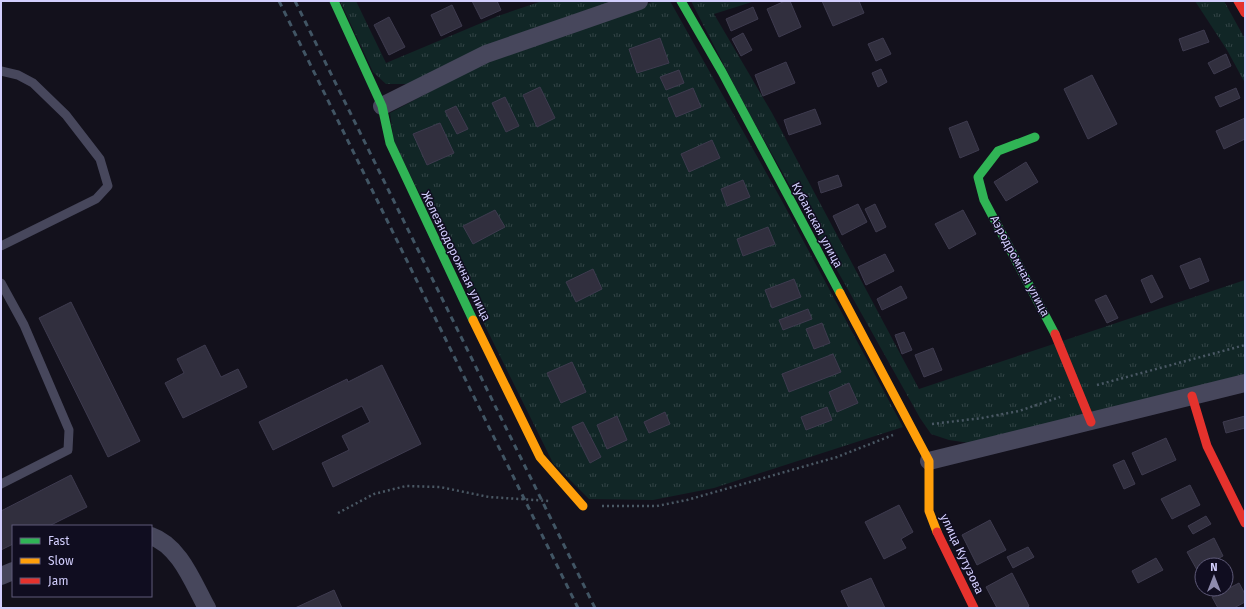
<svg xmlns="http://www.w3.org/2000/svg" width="1246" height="609" font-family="'Fira Sans',sans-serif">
<defs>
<pattern id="grass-tufts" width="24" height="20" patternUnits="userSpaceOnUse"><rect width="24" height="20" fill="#112626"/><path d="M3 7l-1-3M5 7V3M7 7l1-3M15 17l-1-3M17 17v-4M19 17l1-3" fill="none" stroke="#334446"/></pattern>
</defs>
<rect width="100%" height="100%" fill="#13111c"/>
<path fill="url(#grass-tufts)" d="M 340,1 L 356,1 L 386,63 L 498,16 L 542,1 L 624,1 L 409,84 L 386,84 L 373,72 Z
M 655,1 L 670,1 L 782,201 L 903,427 L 714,488 L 653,500 L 589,499 L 553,463 L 394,142 L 390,113 L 487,61 Z
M 691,1 L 755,1 L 714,14 L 772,113 L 919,389 L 1245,280 L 1245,374 L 976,444 L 949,440 L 931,434 L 920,418 L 745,106 Z
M 1195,1 L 1224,1 L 1245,39 L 1245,83 L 1227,50 Z"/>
<path fill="#312f3e" stroke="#3e3b4f" d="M 472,1 L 497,1 L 501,10 L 481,19 Z
M 785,1 L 790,1 L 801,27 L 779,37 L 767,9 Z
M 822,1 L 859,1 L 864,13 L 833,26 Z
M 452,5 L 462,26 L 441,36 L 431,15 Z
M 753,7 L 758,19 L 731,31 L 726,19 Z
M 389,17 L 405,47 L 389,55 L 374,25 Z
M 1204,30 L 1209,42 L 1183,51 L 1179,39 Z
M 743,33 L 752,50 L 741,56 L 732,39 Z
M 660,38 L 669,63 L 637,73 L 629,49 Z
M 883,38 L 891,54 L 876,61 L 868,44 Z
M 1226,54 L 1231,66 L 1214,74 L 1208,63 Z
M 786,62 L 795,83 L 763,96 L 755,75 Z
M 881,69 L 887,82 L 878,87 L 872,73 Z
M 679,70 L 684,83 L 666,90 L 660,77 Z
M 1092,75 L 1117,124 L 1088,139 L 1064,89 Z
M 540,87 L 555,118 L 537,127 L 523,95 Z
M 693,88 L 701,107 L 676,117 L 668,98 Z
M 1236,88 L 1240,98 L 1220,107 L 1215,97 Z
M 505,97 L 519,126 L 506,132 L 492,103 Z
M 456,106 L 468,129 L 457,134 L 445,111 Z
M 815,109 L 821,124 L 789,135 L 784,120 Z
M 1245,118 L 1245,139 L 1224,149 L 1216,131 Z
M 967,121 L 979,150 L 960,158 L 949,128 Z
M 440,123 L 454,153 L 427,165 L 413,134 Z
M 712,140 L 720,158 L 689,172 L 681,154 Z
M 1026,162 L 1038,182 L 1006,201 L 994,182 Z
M 838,175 L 842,186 L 821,193 L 818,182 Z
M 743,180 L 750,197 L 727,206 L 721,189 Z
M 858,204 L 867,222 L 842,235 L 833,216 Z
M 875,204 L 886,227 L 876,232 L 865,209 Z
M 495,210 L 505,227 L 473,244 L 463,226 Z
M 963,210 L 976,234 L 949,249 L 935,224 Z
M 768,227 L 775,244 L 743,256 L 737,239 Z
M 885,254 L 894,271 L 866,285 L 858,267 Z
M 1200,258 L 1209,281 L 1190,289 L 1180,266 Z
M 593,269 L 602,289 L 576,302 L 566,282 Z
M 1152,275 L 1163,297 L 1151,303 L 1141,280 Z
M 794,279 L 801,297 L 772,308 L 765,290 Z
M 901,286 L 907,298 L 882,310 L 877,299 Z
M 1106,295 L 1118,318 L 1107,323 L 1095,300 Z
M 71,302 L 140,441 L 108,457 L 39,318 Z
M 808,309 L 812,319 L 783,330 L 779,320 Z
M 822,323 L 830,343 L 814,349 L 806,329 Z
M 904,332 L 912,350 L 902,354 L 895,335 Z
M 205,345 L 221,377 L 238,369 L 247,387 L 183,418 L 165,383 L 184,373 L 177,359 Z
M 933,348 L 942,370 L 924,377 L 915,355 Z
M 833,354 L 841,372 L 789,392 L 782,374 Z
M 572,362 L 586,392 L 561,403 L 547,373 Z
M 382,365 L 421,444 L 333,487 L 322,463 L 349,450 L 342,436 L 370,422 L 362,406 L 273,450 L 259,422 L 347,379 L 348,382 Z
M 849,383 L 858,403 L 837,412 L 829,392 Z
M 827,407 L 832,420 L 806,430 L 801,417 Z
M 665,412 L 670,424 L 649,433 L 644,422 Z
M 617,416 L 627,440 L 607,449 L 597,425 Z
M 1245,416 L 1245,428 L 1226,433 L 1223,422 Z
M 583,422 L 601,457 L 590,463 L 572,427 Z
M 1166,438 L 1176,460 L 1142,475 L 1132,453 Z
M 1124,460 L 1135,484 L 1124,489 L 1113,465 Z
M 71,475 L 87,507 L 49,526 L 13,526 L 13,544 L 1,550 L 1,511 Z
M 1190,485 L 1200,505 L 1172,519 L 1161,499 Z
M 899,505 L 913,532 L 901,539 L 906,548 L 884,559 L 865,522 Z
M 1206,516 L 1211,524 L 1193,534 L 1188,526 Z
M 990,520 L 1006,550 L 977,565 L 962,535 Z
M 1214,538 L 1223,556 L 1206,565 L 1202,565 L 1202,567 L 1197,570 L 1187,552 Z
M 1028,547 L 1034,557 L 1013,568 L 1007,557 Z
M 1156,558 L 1163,570 L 1138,583 L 1132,571 Z
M 1012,573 L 1029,606 L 1026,608 L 997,608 L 986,587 Z
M 871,578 L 885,608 L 849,608 L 841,591 Z
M 1239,583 L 1245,594 L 1245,602 L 1234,608 L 1218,608 L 1212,597 Z
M 334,590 L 342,608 L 295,608 Z"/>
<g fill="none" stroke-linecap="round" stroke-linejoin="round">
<path stroke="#4a5864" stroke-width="2.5" stroke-dasharray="2 3" stroke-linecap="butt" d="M 1097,385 L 1245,345
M 932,424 L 982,418 L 1019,411 L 1060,397
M 602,506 L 657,506 L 687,500 L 837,457 L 893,435
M 338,513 L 374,494 L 406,486 L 440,487 L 489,497 L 550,501"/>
<path stroke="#47475c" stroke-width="9" d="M 1,71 L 18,75 L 33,83 L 66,115 L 100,159 L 108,186 L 96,199 L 1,246
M 1,283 L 24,325 L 69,430 L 68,450 L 1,484"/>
<path stroke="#47475c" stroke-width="18" d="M 382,106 L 486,54 L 639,1
M 929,461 L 1245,383
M 151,536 C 180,546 193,583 207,608
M 1,576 L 13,571"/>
<path stroke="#30b455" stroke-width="9" d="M 334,1 L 382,106 L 390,143 L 473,320
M 681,1 L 722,72 L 840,293
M 1035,137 L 998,151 L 978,177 L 984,200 L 1055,334"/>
<path stroke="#ff9f0a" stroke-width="9" d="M 840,293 L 929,461 L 929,511 L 937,532
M 473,320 L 540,457 L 583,506"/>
<path stroke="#e5322d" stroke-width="9" d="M 1238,1 L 1245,13
M 1055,334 L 1091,422
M 1192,396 L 1207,446 L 1245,523
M 937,532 L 974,608"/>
<path stroke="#415564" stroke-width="3" stroke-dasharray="6 5" stroke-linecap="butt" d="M 279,1 L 578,608
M 295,1 L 595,608"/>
</g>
<g text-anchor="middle" stroke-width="3" stroke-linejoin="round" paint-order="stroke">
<g font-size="12" fill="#d2cefd" stroke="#100d20">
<text transform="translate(817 225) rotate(62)" y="4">Кубанская улица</text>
<text transform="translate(456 256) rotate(64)" y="4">Железнодорожная улица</text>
<text transform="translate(1020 266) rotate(62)" y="4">Аэродромная улица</text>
<text transform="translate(962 554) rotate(65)" y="4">улица Кутузова</text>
</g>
</g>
<rect width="1246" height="609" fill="none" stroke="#d2cefd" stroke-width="4"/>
<rect x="12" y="525" width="140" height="72" fill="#100d20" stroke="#5e5a78"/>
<rect x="20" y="538" width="20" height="6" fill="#30b455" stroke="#5e5a78"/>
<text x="48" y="545" font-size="12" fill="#d2cefd">Fast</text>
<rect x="20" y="558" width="20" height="6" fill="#ff9f0a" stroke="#5e5a78"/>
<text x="48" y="565" font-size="12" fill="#d2cefd">Slow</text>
<rect x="20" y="578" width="20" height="6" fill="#e5322d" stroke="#5e5a78"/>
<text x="48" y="585" font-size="12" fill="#d2cefd">Jam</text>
<g transform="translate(1214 577)"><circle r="19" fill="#100d20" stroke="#5e5a78"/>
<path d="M0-3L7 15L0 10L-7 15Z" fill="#8f8cae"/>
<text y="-6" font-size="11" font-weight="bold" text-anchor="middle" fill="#d2cefd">N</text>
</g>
</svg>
